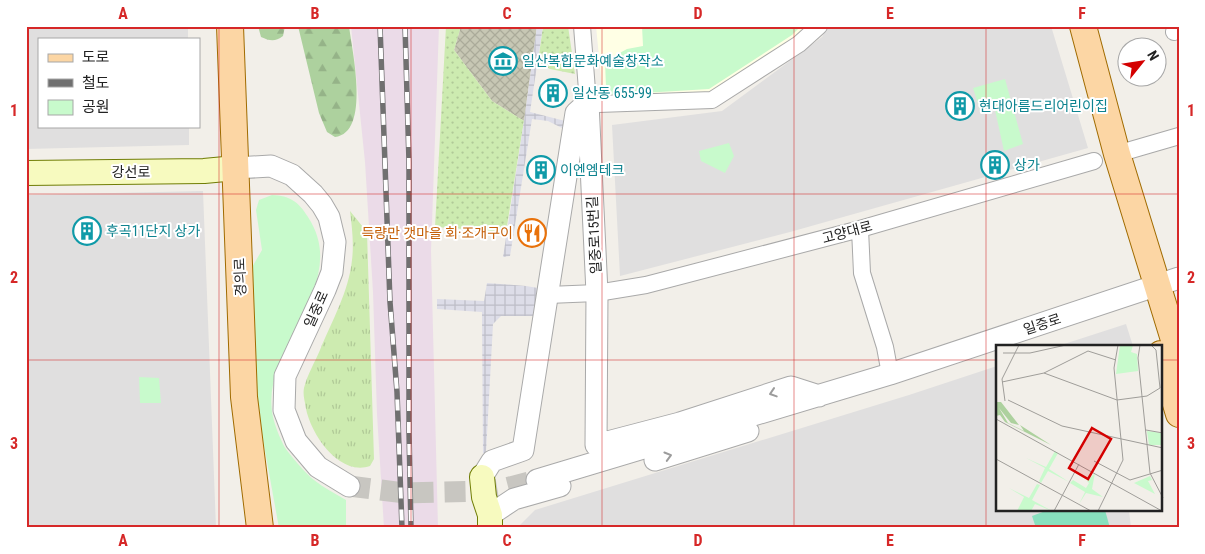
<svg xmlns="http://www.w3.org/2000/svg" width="1205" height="554" font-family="'Roboto Condensed','Noto Sans KR',sans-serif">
<defs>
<pattern id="construction-cross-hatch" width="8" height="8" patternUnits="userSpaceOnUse" patternTransform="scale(1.25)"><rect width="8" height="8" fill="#c7c7b4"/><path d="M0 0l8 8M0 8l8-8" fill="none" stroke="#abab9a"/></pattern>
<pattern id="grass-tufts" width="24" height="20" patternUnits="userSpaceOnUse" patternTransform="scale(1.25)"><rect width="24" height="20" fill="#cdebb0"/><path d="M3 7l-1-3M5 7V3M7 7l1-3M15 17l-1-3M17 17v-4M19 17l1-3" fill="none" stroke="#b0c997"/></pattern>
<pattern id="forest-firs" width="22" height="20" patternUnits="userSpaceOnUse" patternTransform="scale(1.25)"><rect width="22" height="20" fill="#add19e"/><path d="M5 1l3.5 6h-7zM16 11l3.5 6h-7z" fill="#95b388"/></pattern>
<pattern id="garden-dots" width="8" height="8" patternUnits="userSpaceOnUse" patternTransform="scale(1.25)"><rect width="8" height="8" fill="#cdebb0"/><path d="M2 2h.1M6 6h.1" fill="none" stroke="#b0c997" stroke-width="1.8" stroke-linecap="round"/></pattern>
<pattern id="plaza-grid" width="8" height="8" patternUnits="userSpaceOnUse" patternTransform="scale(1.25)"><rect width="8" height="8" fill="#dddde8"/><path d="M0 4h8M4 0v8" fill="none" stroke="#bdbdc7"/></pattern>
</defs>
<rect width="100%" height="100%" fill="#f2efe9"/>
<path fill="#e0dfdf" d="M 26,26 L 188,26 L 188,39 L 39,39 L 39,126 L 189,126 L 189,145 L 26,149 Z
M 828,26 L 1051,26 L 1088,148 L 790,232 L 620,276 L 612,125 L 722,111 L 822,37 Z
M 203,191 L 216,528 L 26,528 L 26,195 Z
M 1126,324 L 1133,346 L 1058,346 Z
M 997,366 L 998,510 L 1129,510 L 1131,528 L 517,528 L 535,510 L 909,395 Z"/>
<path fill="#ffffe5" d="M 596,26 L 810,26 L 796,39 L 711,94 L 603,98 Z"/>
<path fill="#ebdbe8" d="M 351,26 L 439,26 L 431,251 L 438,528 L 384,528 L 377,414 L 373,292 L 365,162 Z"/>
<path fill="url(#construction-cross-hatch)" d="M 461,26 L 537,26 L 524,121 L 492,101 L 454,50 Z"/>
<path fill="url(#grass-tufts)" d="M 350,211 L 367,232 L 374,459 L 370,466 C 338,477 308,431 305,403 C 304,398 303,393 304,388 C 307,375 315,362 320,350 C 332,321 349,291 352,260 C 354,244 352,227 350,211 Z"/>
<path fill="url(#forest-firs)" d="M 258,26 L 285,26 L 283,36 C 275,42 270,41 261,37 Z
M 298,26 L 349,26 C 352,51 371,133 335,137 L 327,132 L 319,113 Z"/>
<path fill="#c8facc" d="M 642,26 L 801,26 L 792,35 L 709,89 L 610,95 L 606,87 L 605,61 L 627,49 L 643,46 Z
M 1005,79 L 1023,144 L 1004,151 L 995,110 L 981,113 L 973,88 Z
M 729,143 L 734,156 L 725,173 L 701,161 L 699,151 Z
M 272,195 C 290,196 298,201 308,217 C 353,286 258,347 273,417 C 275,426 280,438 284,446 C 288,453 307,475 314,480 C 324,488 336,494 346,500 L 346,528 L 279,528 L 258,412 L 251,269 L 262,250 L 256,210 L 259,200 Z
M 139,377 L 159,378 L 161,403 L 140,403 Z"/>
<path fill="url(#garden-dots)" d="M 446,26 L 461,26 L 454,50 L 492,101 L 524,121 L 506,232 L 435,227 Z
M 543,26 L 568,26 L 575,74 L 550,69 L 538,62 Z"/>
<path fill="#88e0be" d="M 1048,510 L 1105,510 L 1110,528 L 1036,528 L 1032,516 Z"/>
<path fill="url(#plaza-grid)" d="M 537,26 L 543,26 L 530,112 L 569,122 L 566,130 L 548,121 L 532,119 L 510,256 L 503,257 L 524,121 Z
M 487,283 L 526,286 L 544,289 L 540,316 L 501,316 L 493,324 L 486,453 L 483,453 L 482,312 L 437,309 L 437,299 L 484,301 Z"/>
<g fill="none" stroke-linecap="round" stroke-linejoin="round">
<path stroke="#c8c6c1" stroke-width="21" stroke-dasharray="21 11" stroke-linecap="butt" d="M 349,486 L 405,493 L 488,491 L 506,488 L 537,480"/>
<defs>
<path id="minor" d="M 582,26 L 588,103 L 598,104 L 712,100 L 799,44 L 819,26
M 1174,32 L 1179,30
M 1117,154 L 1179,136
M 860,229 L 862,273 L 885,347 L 890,374
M 548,295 L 597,293 L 646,285 L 860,229 L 1094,161"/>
<path id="tertiary" d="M 588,103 L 597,293 L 596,445 L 680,423 L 791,387 L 819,396
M 236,168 L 271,166 L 292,175 L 313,194 L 322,205 L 329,217 L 335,242 L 332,272 L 325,290 L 285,376 L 284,410 L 296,441 L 318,467 L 349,486
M 655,460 L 748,431
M 482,477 L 492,461 L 523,450 L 576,113 L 587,103
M 537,480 L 890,374 L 1179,278
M 490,515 L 514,499 L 560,486"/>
<path id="secondary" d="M 26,173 L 204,171 L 236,168
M 482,477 L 484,497 L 490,515 L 490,528"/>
<path id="primary" d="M 230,26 L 244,397 L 260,528
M 1083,26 L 1117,154 L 1179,356
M 1161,354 L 1179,414"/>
</defs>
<use href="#minor" stroke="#a9a9a9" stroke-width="18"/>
<use href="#tertiary" stroke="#a9a9a9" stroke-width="23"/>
<use href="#secondary" stroke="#707d05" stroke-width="26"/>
<use href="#primary" stroke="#a06b00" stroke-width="28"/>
<use href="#minor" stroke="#fff" stroke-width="16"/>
<use href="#tertiary" stroke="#fff" stroke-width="21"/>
<use href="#secondary" stroke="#f7fabf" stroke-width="24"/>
<use href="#primary" stroke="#fcd6a4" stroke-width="26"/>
<defs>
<path id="rail" d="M 380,26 L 390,302 L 397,392 L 402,528
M 405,26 L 409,162 L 409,432 L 411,528"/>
</defs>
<use href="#rail" stroke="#707070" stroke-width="5.5"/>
<use href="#rail" stroke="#fff" stroke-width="4" stroke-dasharray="11" stroke-linecap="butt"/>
</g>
<defs><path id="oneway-chevron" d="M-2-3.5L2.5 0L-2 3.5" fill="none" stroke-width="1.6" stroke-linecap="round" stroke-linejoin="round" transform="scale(1.25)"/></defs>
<g stroke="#9c9c9c">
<use href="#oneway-chevron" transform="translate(773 393) rotate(162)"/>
<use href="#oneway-chevron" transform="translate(668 456) rotate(-16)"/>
</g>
<path fill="none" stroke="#d62828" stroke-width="1" stroke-opacity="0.55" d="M 219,26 L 219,528M 411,26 L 411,528M 602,26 L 602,528M 794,26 L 794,528M 986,26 L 986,528M 26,194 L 1179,194M 26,360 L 998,360M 1161,360 L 1179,360"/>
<defs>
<symbol id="museum-ring" viewBox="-11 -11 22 22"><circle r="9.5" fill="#fff" stroke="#0f9aa8" stroke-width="1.5"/><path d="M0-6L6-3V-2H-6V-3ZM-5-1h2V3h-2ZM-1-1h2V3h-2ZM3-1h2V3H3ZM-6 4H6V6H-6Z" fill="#0f9aa8"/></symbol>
<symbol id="building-ring" viewBox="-11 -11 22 22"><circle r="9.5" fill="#fff" stroke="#0f9aa8" stroke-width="1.5"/><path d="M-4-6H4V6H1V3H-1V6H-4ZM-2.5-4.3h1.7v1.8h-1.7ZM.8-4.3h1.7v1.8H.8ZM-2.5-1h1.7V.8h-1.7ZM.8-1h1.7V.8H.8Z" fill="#0f9aa8"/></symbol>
<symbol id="restaurant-ring" viewBox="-11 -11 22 22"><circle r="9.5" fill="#fff" stroke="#e8710a" stroke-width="1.5"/><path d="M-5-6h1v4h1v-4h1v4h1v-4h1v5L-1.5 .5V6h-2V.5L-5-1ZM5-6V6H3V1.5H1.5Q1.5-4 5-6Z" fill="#e8710a"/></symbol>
</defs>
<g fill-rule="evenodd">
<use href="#museum-ring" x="487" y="45" width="32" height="32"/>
<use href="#building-ring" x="537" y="77" width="32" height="32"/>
<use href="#building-ring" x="944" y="90" width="32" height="32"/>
<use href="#building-ring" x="979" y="149" width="32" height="32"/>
<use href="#building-ring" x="525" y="154" width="32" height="32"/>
<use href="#building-ring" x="71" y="215" width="32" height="32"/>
<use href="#restaurant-ring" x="516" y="217" width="32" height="32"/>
</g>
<g text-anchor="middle" stroke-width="4" stroke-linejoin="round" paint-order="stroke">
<g font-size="14" fill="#0d838f" stroke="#fff" text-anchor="start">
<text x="522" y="66">일산복합문화예술창작소</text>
<text x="572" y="98">일산동 655-99</text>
<text x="979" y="111">현대아름드리어린이집</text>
<text x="1014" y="170">상가</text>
<text x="560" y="175">이엔엠테크</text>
<text x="106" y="236">후곡11단지 상가</text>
</g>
<g font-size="14" fill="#222" stroke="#fff">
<text x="131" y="177">강선로</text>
<text transform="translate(847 232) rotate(-15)" y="5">고양대로</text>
<text transform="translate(594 235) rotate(-93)" y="5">일중로15번길</text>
<text transform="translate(240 277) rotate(-92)" y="5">경의로</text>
<text transform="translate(316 309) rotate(-66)" y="5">일중로</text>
<text transform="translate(1042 324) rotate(-18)" y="5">일중로</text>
</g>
<g font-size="14" fill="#c56008" stroke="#fff" text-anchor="end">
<text x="513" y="238">득량만 갯마을 회·조개구이</text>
</g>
</g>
<g transform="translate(996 345)">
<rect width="166" height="166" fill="#f2efe9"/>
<path d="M 0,57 L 5,57 L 23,80 L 15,78 L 3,63 L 12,78 L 28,86 L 24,80 L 55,100 L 9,77 L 4,70 L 0,71 Z" fill="#add19e"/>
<path d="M 124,0 L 137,0 L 135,7 L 141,9 L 142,26 L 120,29 ZM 151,86 L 166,88 L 166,100 L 153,100 ZM 59,106 L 62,108 L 53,124 L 73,137 L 52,126 L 45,138 L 43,136 L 49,123 L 30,113 L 50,122 ZM 99,128 L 96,144 L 107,152 L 90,148 L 83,159 L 89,147 L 74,138 L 77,135 L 90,143 L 93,138 L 91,136 ZM 154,131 L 156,135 L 152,136 L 159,149 L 138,138 ZM 41,139 L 44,140 L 36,155 L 56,166 L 39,159 L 35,166 L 21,166 L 28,152 L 13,143 L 33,153 Z" fill="#c8facc"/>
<path fill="none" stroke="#9f9d99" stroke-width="1" d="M 144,0 L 142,13 L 154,128 L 167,153M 7,8 L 34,8 L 70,0M 48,28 L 121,55 L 151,51 L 164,43 L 160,5 L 155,0M 6,37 L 48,28 L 92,6 L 120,15M 12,55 L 66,81 L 167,103M 9,56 L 6,34 L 23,0M 0,74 L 166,166M 150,85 L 167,88M 0,114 L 95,166M 98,116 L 134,135 L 167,125M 58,166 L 83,119M 102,166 L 127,115 L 118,23 L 122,0"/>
<path fill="#d40000" fill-opacity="0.15" stroke="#d40000" stroke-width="2.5" d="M 96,83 L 115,94 L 92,134 L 73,123 Z"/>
<rect width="166" height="166" fill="none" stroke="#222" stroke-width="2.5"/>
</g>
<rect width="1205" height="554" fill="none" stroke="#ffffff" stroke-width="55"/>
<rect x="38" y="38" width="162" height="90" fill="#ffffff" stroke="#a7a7a7"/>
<rect x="48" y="54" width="25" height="8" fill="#fcd6a4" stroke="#a7a7a7"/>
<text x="82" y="62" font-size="15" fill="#222222">도로</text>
<rect x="48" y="79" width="25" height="8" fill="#707070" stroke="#a7a7a7"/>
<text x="82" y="88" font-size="15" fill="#222222">철도</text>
<rect x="48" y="100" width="25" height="15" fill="#c8facc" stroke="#a7a7a7"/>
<text x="82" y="112" font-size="15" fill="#222222">공원</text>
<g transform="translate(1142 62) rotate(60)"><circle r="24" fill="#ffffff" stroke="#a7a7a7"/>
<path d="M0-4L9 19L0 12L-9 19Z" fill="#d40000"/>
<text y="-8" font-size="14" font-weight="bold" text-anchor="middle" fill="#222222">N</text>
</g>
<rect x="28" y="28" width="1150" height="498" fill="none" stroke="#d62828" stroke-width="2"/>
<g font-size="16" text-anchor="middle" font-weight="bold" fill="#d62828">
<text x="123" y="19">A</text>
<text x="315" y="19">B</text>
<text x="507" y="19">C</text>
<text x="698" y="19">D</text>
<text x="890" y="19">E</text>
<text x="1082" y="19">F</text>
<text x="14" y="116">1</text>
<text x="1191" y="116">1</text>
<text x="14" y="283">2</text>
<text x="1191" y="283">2</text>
<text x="14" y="449">3</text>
<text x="1191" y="449">3</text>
<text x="123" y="546">A</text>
<text x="315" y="546">B</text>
<text x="507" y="546">C</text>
<text x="698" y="546">D</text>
<text x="890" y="546">E</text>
<text x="1082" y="546">F</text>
</g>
</svg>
